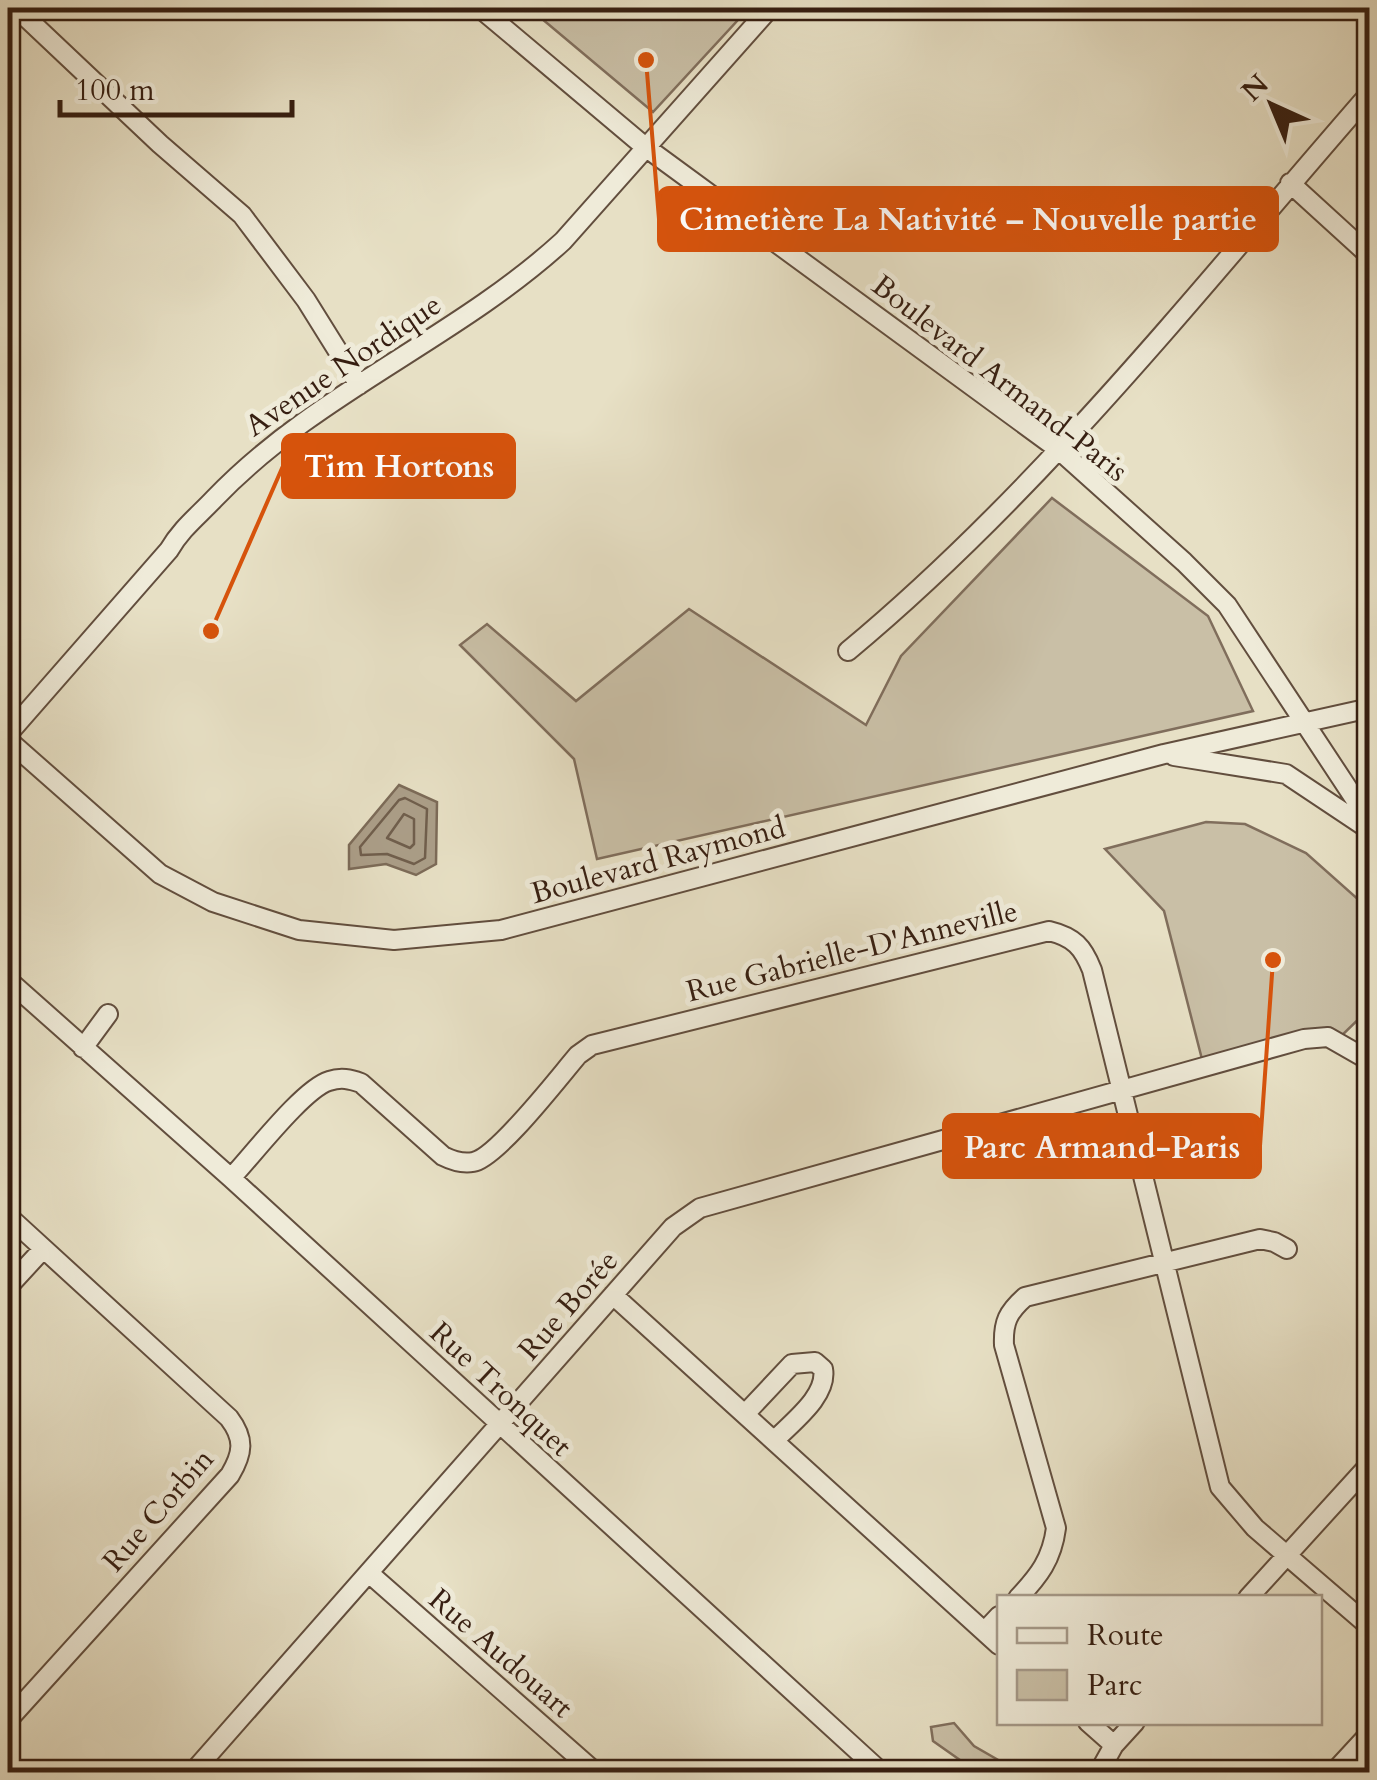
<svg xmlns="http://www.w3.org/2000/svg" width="1377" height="1780" font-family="Cardo,serif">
<rect width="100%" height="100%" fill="#e7e0c5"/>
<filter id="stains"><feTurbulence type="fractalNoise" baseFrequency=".002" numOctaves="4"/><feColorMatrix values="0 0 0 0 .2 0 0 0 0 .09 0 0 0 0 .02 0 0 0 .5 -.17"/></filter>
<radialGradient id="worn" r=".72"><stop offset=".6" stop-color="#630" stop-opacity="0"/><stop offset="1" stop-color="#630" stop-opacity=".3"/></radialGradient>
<path fill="#c9bfa6" stroke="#806e5c" stroke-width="2.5" d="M 529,8 L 749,8 L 653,112 Z
M 1052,498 L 1208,616 L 1253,711 L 597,859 L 574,759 L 460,645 L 487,624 L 576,701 L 689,609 L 866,725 L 901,656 Z
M 1206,822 L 1245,824 L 1306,853 L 1369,909 L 1369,1009 L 1336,1041 L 1204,1067 L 1164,911 L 1105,849 Z
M 954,1723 L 974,1746 L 1019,1772 L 977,1772 L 933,1741 L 931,1727 Z"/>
<path fill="#ab9e88" stroke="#7c6b58" stroke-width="2.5" d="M 399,785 L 437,802 L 436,864 L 416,875 L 386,864 L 349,869 L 349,845 Z"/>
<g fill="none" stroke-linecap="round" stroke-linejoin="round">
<path stroke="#705e4c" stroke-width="2.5" d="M 405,798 L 427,809 L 425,858 L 414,864 L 387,854 L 361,855 L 360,847 L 399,800 Z
M 404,814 L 414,819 L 414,844 L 410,848 L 387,838 Z"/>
<defs>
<path id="minor" d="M 16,8 L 160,144 L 242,215 L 306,300 L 359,385
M 480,8 L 644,146 L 1058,449 L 1184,562 L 1227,605 L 1370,822
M 1290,183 L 1370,256
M 848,651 C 1043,489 1204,283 1370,93
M 8,734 L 169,550 C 181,529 198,516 214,499 C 315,393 456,339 563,241 L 770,8
M 8,740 L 160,874 L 213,902 L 299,930 L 394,940 L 501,930 L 1164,754 L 1370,708
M 1174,756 L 1286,774 L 1370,830
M 8,980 L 231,1178 L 881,1772
M 83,1048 L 108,1014
M 231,1178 C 252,1156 303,1089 329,1081 C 341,1077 350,1079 361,1083 L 443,1156 C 453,1161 462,1164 473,1162 C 497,1158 559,1077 578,1055 L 592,1045 L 1049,931 C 1074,937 1083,947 1092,970 L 1220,1487 L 1255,1528 L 1370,1627
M 8,1216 L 229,1418 C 245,1439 243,1453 230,1475 L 8,1720
M 8,1287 L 43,1249
M 613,1295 L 999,1645
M 745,1414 L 792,1364 L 815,1362 L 823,1369 C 828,1396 792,1422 774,1441
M 370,1574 L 595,1772
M 1018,1598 C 1039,1576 1052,1559 1056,1528 L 1004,1345 C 1003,1322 1008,1312 1025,1297 L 1260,1239 L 1274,1242 L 1287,1249
M 1248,1598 L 1370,1464
M 985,1631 L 999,1616
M 1088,1722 L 1114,1745
M 193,1772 L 673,1227 L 700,1208 L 1304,1039 L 1328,1037 L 1370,1061
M 1099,1772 L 1114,1745 L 1135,1722
M 1334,1772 L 1370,1733"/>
</defs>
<use href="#minor" stroke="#624e3e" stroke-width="22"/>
<use href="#minor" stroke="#efebd9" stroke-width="18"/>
</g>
<g text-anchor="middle" stroke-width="10" stroke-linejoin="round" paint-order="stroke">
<g font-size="30" fill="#361e11" stroke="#efebd9">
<text transform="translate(343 365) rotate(-34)" y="10">Avenue Nordique</text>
<text transform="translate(1000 378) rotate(38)" y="10">Boulevard Armand-Paris</text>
<text transform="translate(658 860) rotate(-15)" y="10">Boulevard Raymond</text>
<text transform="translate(852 951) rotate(-14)" y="10">Rue Gabrielle-D'Anneville</text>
<text transform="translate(568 1305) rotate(-49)" y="10">Rue Borée</text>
<text transform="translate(501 1389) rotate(43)" y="10">Rue Tronquet</text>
<text transform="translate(158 1510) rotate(-49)" y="10">Rue Corbin</text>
<text transform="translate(501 1653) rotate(41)" y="10">Rue Audouart</text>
</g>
</g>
<path fill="none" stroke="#d6530c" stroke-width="4" d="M646 60L659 219M211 631L283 466M1273 960L1260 1146"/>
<g fill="#d6530c" stroke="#efebd9" stroke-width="4">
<circle cx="646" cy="60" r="10"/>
<circle cx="211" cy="631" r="10"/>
<circle cx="1273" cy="960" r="10"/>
</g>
<g fill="#d6530c" stroke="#d6530c" stroke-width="4">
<rect x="659" y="188" width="618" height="62" rx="10"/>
<rect x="283" y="435" width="231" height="62" rx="10"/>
<rect x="944" y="1115" width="316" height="62" rx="10"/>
</g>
<g font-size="32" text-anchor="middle" font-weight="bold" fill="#fff">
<text x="968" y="230">Cimetière La Nativité – Nouvelle partie</text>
<text x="399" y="477">Tim Hortons</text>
<text x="1102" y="1158">Parc Armand-Paris</text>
</g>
<rect width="1377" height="1780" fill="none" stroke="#e7e0c5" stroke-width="40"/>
<rect x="10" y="10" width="1357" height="1760" fill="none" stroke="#361e11" stroke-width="5"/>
<rect x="20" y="20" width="1337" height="1740" fill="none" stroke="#361e11" stroke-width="2.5"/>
<rect x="997" y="1595" width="325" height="130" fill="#efebd9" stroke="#a59989" stroke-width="2.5"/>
<rect x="1017" y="1628" width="50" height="15" fill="#efebd9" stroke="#a59989" stroke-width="2.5"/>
<text x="1087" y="1645" font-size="30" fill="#361e11">Route</text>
<rect x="1017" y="1670" width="50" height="30" fill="#c9bfa6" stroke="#a59989" stroke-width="2.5"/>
<text x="1087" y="1695" font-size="30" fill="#361e11">Parc</text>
<g transform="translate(1272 105) rotate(316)" stroke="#efebd9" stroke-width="8" paint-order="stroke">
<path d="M0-8L18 38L0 25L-18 38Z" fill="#361e11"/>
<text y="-15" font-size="28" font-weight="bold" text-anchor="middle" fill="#361e11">N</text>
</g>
<path d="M60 100v15h232v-15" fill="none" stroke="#361e11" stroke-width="5"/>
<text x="75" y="100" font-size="30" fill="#361e11" stroke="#efebd9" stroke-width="8" paint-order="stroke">100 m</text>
<rect width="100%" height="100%" filter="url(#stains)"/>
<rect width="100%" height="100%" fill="url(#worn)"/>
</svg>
